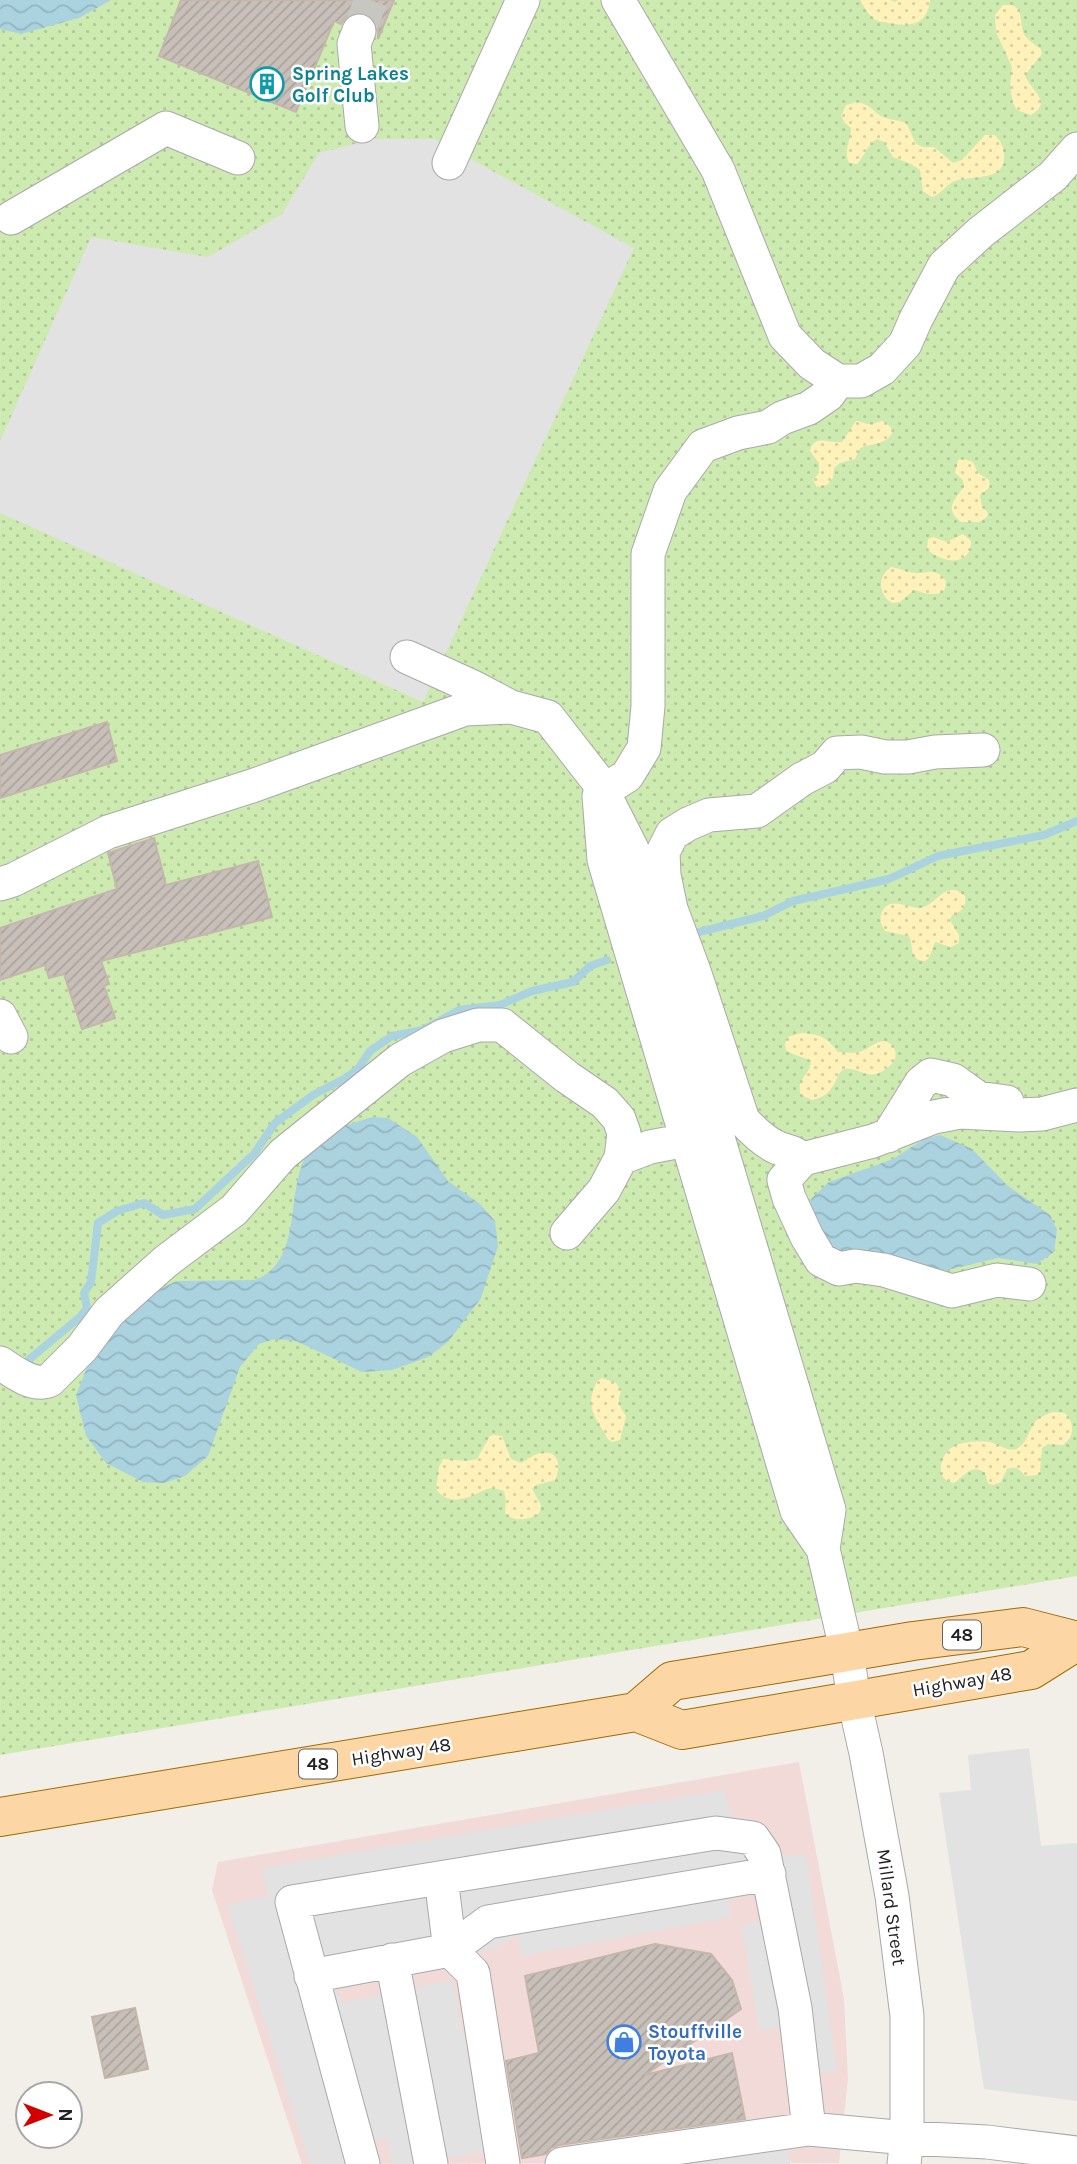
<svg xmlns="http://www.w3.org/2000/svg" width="1077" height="2164" font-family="Karla,sans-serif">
<defs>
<pattern id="grass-dots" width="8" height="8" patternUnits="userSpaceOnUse" patternTransform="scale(1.75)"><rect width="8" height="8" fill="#cdebb0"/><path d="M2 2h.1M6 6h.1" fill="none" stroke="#b0c997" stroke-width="1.8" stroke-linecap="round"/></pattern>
<pattern id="sand-dots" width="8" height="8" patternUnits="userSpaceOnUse" patternTransform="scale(1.75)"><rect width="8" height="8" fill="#fff1ba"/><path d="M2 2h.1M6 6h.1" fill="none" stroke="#dacea0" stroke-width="1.8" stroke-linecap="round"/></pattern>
<pattern id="water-waves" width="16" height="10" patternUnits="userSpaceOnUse" patternTransform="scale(1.75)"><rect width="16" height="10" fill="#aad3df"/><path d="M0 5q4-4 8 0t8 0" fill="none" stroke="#92b5bf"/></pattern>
<pattern id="building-hatch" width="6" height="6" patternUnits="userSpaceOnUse" patternTransform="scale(1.75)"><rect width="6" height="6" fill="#c7bfb8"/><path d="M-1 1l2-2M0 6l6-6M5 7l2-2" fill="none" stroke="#aba49e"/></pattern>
</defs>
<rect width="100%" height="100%" fill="#f2efe9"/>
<path fill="#f2dad9" d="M 799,1762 L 844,1999 L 848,2079 L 839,2163 L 302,2164 L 212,1890 L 218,1862 Z"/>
<path fill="url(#grass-dots)" d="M 0,0 L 1077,0 L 1077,1576 L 0,1755 Z"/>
<path fill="url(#sand-dots)" d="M 860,0 L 890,0 L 895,2 L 898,0 L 930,0 C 927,26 910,27 889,23 C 883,22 877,22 873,18 C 867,13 864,7 860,0 Z
M 1003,5 L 1013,5 L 1019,10 C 1025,36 1018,33 1041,49 L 1042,54 L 1025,75 C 1030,91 1054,101 1031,115 L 1017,110 L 1013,103 L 1010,86 L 1012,67 L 996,32 L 995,15 Z
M 857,102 C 874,106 871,111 883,117 C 890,120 899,120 906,123 C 916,139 911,149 934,147 L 953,163 L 962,160 L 985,135 L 995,135 C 1000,141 1004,146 1004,155 C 1006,182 972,175 955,181 C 947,184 941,194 932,197 L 923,191 L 920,170 L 911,164 L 893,157 L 884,142 L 877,139 C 867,144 865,156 857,164 L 849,163 C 843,150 851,141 851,128 L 845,123 L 841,116 L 846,105 Z
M 856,421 C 860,421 863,423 867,424 C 881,425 879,414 893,430 C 889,445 872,443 860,448 L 855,459 L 840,463 L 834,468 L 833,478 L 827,485 L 817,487 L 813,480 L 819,473 L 819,463 L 810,451 C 814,433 830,444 842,442 Z
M 963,459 L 973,462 L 978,473 L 989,480 L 990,487 L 980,495 L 982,506 L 988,513 L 987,517 L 979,522 L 961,522 C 944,509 954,500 964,487 L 963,480 L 955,473 L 958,460 Z
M 963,534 L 971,541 C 971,568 941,563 927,549 L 928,539 L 933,537 L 947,542 Z
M 891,567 C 899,568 906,572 914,573 C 929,575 932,565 946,581 L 945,589 C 936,598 925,593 914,590 L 900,602 L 892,603 C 878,594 877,577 891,567 Z
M 950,890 L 956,890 L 965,896 C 967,907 962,911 952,915 L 950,920 L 959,935 L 959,943 L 951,947 L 935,942 L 929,958 L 925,961 C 908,960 914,946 909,936 L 885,931 C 882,926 879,921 881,915 C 887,893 910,910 921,908 C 933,905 939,893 950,890 Z
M 801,1033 C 819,1034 826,1036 838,1052 C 845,1052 852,1054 859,1052 C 868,1050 875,1041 884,1041 C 887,1041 891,1044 893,1047 C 902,1058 887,1071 876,1074 C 865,1077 856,1067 845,1069 C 834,1071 839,1095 812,1100 L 801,1095 C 795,1079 811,1075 811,1061 C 802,1056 794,1056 786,1050 L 785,1044 L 788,1037 Z
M 602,1378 L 616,1383 L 621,1391 C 616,1403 620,1406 626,1416 L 620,1440 L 612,1442 L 608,1439 C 597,1420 585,1408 595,1386 C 599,1378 594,1383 602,1378 Z
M 1053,1412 L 1065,1413 C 1075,1424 1075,1436 1063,1445 L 1048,1444 L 1042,1448 L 1040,1472 L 1037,1475 L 1025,1476 C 1019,1468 1016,1466 1007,1469 L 1001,1482 L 993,1485 L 988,1483 L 985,1473 C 971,1463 965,1476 954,1483 C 934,1481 939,1455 953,1447 C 957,1444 964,1443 969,1442 C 976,1441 983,1441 990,1442 C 998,1444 1008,1452 1016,1449 C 1028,1445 1029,1426 1038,1419 C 1042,1416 1048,1414 1053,1412 Z
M 494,1435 L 502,1436 L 511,1459 L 521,1463 C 527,1460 535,1453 541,1453 C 560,1450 561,1467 555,1480 L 536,1485 L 532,1489 L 541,1505 L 540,1512 C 532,1520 514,1523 505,1513 L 506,1500 L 504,1491 C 498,1489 493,1487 487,1489 C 470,1496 451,1509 436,1489 L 439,1467 L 443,1459 L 467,1461 L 477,1459 L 490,1436 Z"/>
<path fill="#e2e2e2" d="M 374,139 L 434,139 L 634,248 L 423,702 L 0,513 L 0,441 L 91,237 L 208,257 L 282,214 L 319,153 Z
M 1029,1748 L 1041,1846 L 1077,1843 L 1077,2101 L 984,2089 L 939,1793 L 971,1790 L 968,1755 Z
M 724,1790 L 732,1820 L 751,1821 L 770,1830 L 785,1856 L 806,1855 L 837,2072 L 787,2073 L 781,2028 L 759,2030 L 742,1926 L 769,1918 L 749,1892 L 729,1893 L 730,1917 L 522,1956 L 518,1935 L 494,1949 L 332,1977 L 342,2003 L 452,1980 L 488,2152 L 413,2164 L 392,2164 L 387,2139 L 366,2142 L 374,2164 L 310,2164 L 227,1905 L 268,1896 L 262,1868 Z
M 787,2142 L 790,2164 L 623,2164 Z"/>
<path fill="url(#water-waves)" d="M 0,0 L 111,0 L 79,18 L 21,34 L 0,29 Z
M 372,1117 L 388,1118 L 417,1137 L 448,1181 L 480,1204 L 495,1221 L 498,1246 L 481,1298 L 448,1342 L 428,1357 L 392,1370 L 362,1372 L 296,1341 L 275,1339 L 259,1344 L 240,1367 L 208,1456 L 185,1476 L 164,1483 L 143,1482 L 106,1463 L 86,1436 L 76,1395 L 90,1360 L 115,1326 L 158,1290 L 176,1281 L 255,1280 C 302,1262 286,1198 304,1160 C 308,1151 319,1141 326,1136 C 337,1126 358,1122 372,1117 Z
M 940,1135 L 972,1149 L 1008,1186 L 1050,1215 L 1057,1230 L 1054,1252 L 1037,1264 L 998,1258 L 939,1272 L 835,1254 L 809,1220 L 811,1199 L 829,1182 L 893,1159 L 924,1139 Z"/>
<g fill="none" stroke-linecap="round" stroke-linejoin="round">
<path stroke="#aad3df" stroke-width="8" d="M 699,932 L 763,916 L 793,901 L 889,879 L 938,856 L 1044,835 L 1077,821
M 20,1367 L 81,1316 L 87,1308 L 84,1293 L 91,1282 L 98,1223 L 117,1211 L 144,1203 L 163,1215 L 195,1209 L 254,1154 L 275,1123 L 313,1095 L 344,1079 L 358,1069 L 370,1051 L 392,1036 L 423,1030 L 459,1010 L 500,1005 L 532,991 L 573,982 L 590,966 L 607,960"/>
</g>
<path fill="url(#building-hatch)" stroke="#c4b6ab" stroke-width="2" d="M 181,0 L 394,0 L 378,39 L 378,27 L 374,19 L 367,13 L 355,12 L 346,17 L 341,24 L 334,21 L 296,112 L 159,56 Z
M 107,722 L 117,761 L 0,798 L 0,755 Z
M 154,838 L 166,885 L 258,861 L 272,917 L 101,961 L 109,984 L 104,986 L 115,1018 L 82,1029 L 64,974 L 49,978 L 45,965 L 0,980 L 0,928 L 117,889 L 108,853 Z
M 655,1944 L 711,1954 L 732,1980 L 741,2009 L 645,2075 L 732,2053 L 745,2119 L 559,2145 L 551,2148 L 546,2154 L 522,2158 L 506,2061 L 539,2053 L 525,1976 Z
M 135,2008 L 148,2069 L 105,2078 L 92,2017 Z"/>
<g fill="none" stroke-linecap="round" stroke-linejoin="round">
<path stroke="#c8c6c1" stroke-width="33" stroke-dasharray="33 17" stroke-linecap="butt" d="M 359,31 L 371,0"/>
<defs>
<path id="minor" d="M 618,0 L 718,170 L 785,336 L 812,364 L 838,381 L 861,381 L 882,369 L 905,344 L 916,319 L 944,266 L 981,232 L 1053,176 L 1077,149
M 359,31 L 354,44 L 362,126
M 449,163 L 523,0
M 11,218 L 166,128 L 238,158
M 407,657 L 473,687 L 511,707
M 603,791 L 627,776 L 644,748 L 648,706 L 648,554 L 670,491 L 703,446 L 738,433 L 768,427 L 782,418 L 809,408 L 828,395 L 838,381
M 599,796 L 604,860 L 797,1511 L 823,1549
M 0,884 L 13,880 L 108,832 L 252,786 L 465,709 L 511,707 L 548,717 L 597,780 L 632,849 L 829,1510 L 823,1549 L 847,1653 L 854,1700 L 866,1753 L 892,1896 L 907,2016 L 907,2138 L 904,2164
M 0,1016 L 11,1037
M 888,1136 L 921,1083 L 931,1075 L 953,1080 L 978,1098 L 1007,1102
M 803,1159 C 793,1151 789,1152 778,1148 C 764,1142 753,1131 743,1120 L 694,971 L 671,909 L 664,875 L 663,852 L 672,834 L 688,824 L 709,815 L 757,811 L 802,779 L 825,767 L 837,753 L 861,752 L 885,757 L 908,757 L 935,752 L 983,750
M 567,1233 L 604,1190 L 621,1158 L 650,1147 L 707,1136
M 1029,1284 L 997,1280 L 952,1291 L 884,1270 L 855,1266 L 839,1269 L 821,1260 L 807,1237 L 789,1198 L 784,1180 L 803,1159 L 873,1141 L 934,1117 L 960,1112 L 1019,1115 L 1042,1114 L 1077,1105
M 0,1363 C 14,1372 33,1388 50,1380 L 82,1348 L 109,1312 L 165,1262 L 234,1210 L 283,1154 L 400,1060 L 443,1036 L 478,1025 L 502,1025 L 567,1077 L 605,1103 L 619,1119 L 624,1133 L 621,1158
M 441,1878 L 450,1950 L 473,1973 L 503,2164
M 392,1960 L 431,2164
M 311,1976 L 450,1950 L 488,1922 L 769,1874
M 363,2164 L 292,1902 L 716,1833 L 753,1838 L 764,1854 L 795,2008 L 809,2129
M 562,2164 L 809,2129 L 907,2138 L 987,2142 L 1077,2153"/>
<path id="major" d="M 636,1712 L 672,1681 L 782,1663 L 913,1641 L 1023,1627 L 1077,1641
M 0,1817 L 636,1712 L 682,1730 L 1031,1670 L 1077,1641"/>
</defs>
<use href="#minor" stroke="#a9a9a9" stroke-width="35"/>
<use href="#major" stroke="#a06b00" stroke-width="40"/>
<use href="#minor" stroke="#fff" stroke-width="33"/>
<use href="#major" stroke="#fcd6a4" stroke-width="38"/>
</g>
<defs>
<symbol id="building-ring" viewBox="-11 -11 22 22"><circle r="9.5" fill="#fff" stroke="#0f9aa8" stroke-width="1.5"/><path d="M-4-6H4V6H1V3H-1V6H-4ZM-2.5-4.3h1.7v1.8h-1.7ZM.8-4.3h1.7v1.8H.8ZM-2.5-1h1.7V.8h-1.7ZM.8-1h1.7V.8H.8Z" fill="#0f9aa8"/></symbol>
<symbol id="shop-ring" viewBox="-11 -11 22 22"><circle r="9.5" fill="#fff" stroke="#3f7fe0" stroke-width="1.5"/><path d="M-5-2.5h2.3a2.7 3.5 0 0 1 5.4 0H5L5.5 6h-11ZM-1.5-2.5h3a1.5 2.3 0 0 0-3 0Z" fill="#3f7fe0"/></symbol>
</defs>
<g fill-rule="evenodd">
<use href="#building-ring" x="248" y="65" width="38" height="38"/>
<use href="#shop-ring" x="605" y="2023" width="38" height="38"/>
</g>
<g text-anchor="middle" stroke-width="5" stroke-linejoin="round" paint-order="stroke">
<g fill="#fff" stroke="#646464" stroke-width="2">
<rect x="943" y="1620.5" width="38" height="29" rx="5"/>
<rect x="299" y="1749.5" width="38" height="29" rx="5"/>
</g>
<g font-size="18" font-weight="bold" fill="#222">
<text x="962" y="1641">48</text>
<text x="318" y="1770">48</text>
</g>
<g font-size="19" font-weight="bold" fill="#0d838f" stroke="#fff" text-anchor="start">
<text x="292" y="80">Spring Lakes<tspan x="292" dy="22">Golf Club</tspan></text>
</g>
<g font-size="19" fill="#222" stroke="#fff">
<text transform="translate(962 1681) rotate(-10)" y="7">Highway 48</text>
<text transform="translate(401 1751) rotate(-9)" y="7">Highway 48</text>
<text transform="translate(892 1907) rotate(82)" y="7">Millard Street</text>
</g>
<g font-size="19" font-weight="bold" fill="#366cbe" stroke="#fff" text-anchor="start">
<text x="648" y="2038">Stouffville<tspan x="648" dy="22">Toyota</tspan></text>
</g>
</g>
<g transform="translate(49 2115) rotate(90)"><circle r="33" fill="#ffffff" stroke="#a7a7a7" stroke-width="2"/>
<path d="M0-5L12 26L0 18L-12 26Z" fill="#d40000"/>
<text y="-10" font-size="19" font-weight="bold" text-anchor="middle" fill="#222222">N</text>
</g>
</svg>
